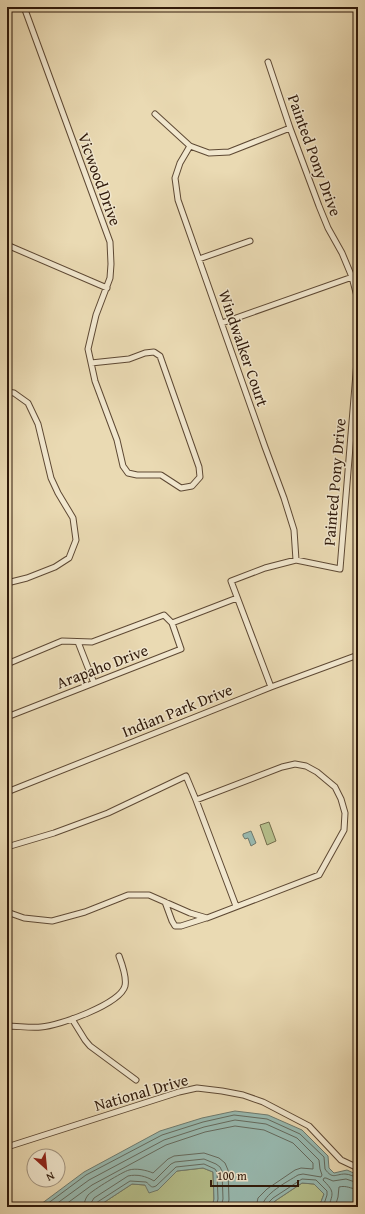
<svg xmlns="http://www.w3.org/2000/svg" width="365" height="1214" font-family="'Gentium Book Plus',serif">
<rect width="100%" height="100%" fill="#eadab3"/>
<filter id="stains"><feTurbulence type="fractalNoise" baseFrequency=".005" numOctaves="4"/><feColorMatrix values="0 0 0 0 .2 0 0 0 0 .09 0 0 0 0 .02 0 0 0 .5 -.17"/></filter>
<radialGradient id="worn" r=".72"><stop offset=".6" stop-color="#630" stop-opacity="0"/><stop offset="1" stop-color="#630" stop-opacity=".3"/></radialGradient>
<path fill="#b6c08c" stroke="#726c4b" d="M 269,822 L 276,841 L 267,845 L 260,825 Z
M 203,1168 L 213,1172 L 214,1199 L 212,1207 L 97,1207 L 132,1184 L 145,1185 L 158,1190 L 177,1171 Z
M 302,1183 L 314,1184 L 324,1194 L 319,1207 L 270,1207 L 275,1201 Z"/>
<path fill="#98bab1" stroke="#6e7a6e" d="M 251,831 L 256,843 L 251,846 L 248,838 L 245,839 L 243,836 L 243,834 Z
M 235,1111 L 268,1115 L 302,1130 L 328,1156 L 329,1168 L 334,1173 L 347,1170 L 358,1175 L 358,1207 L 319,1207 L 324,1194 L 314,1184 L 302,1183 L 275,1201 L 270,1207 L 212,1207 L 214,1199 L 213,1172 L 203,1168 L 177,1171 L 158,1190 L 149,1193 L 145,1185 L 132,1184 L 97,1207 L 37,1207 L 84,1172 L 160,1131 L 202,1118 Z"/>
<g fill="none" stroke-linecap="round" stroke-linejoin="round">
<path stroke="#646a5e" stroke-width="1" d="M 43,1207 L 86,1175 L 162,1135 L 203,1122 L 234,1115 L 267,1119 L 300,1134 L 324,1157 L 325,1169 C 333,1180 335,1174 345,1174 C 350,1174 354,1177 358,1178
M 52,1207 L 89,1180 L 164,1140 L 204,1127 L 235,1120 L 266,1124 L 297,1138 L 319,1160 L 320,1169 L 322,1175 L 321,1177 L 303,1174 L 298,1175 C 287,1182 263,1194 262,1207
M 62,1207 L 92,1185 L 166,1145 L 205,1132 L 235,1126 L 264,1130 L 293,1143 L 313,1163 L 313,1169 L 301,1168 L 295,1170 L 267,1189 L 258,1198 L 256,1207
M 84,1207 C 84,1203 85,1199 88,1195 C 93,1190 122,1172 129,1170 C 136,1168 146,1170 153,1173 L 168,1159 L 174,1156 L 204,1153 L 219,1158 L 225,1163 L 228,1170 L 229,1200 L 227,1207
M 90,1207 L 91,1203 L 94,1198 L 128,1176 C 137,1174 146,1176 154,1181 L 171,1164 L 175,1162 L 204,1159 L 216,1164 L 220,1167 L 222,1171 L 223,1199 L 221,1207
M 95,1207 L 96,1203 L 99,1201 L 130,1181 L 146,1182 C 150,1184 150,1189 156,1186 L 176,1167 L 204,1164 L 215,1169 L 217,1172 L 218,1199 L 216,1207
M 267,1207 L 268,1203 L 273,1198 L 302,1179 L 316,1180 L 327,1191 L 327,1195 L 323,1207
M 328,1207 C 334,1193 334,1191 323,1180 L 324,1178 L 326,1178 L 333,1181 L 346,1179 L 358,1183
M 335,1207 L 338,1197 L 339,1187 C 347,1185 350,1189 358,1189"/>
<defs>
<path id="street" d="M 24,7 L 110,242 L 111,264 L 110,278 L 96,315 L 88,349 L 95,381 L 117,440 L 123,466 L 128,473 L 137,475 L 161,475 L 181,488 L 192,486 L 200,477 L 199,467 L 160,356 L 154,352 L 145,353 L 129,359 L 91,363
M 268,62 L 290,128 L 319,206 L 328,228 L 342,253 L 352,277 L 358,300
M 155,114 L 190,146 L 209,153 L 229,152 L 290,128
M 190,146 L 180,163 L 175,178 L 178,200 L 265,447 L 284,498 L 294,530 L 296,560
M 7,245 L 107,288
M 199,259 L 250,241
M 222,323 L 358,275
M 7,392 L 14,393 L 28,403 L 38,424 L 51,478 L 58,493 L 73,518 L 76,540 L 69,558 L 55,567 L 27,578 L 7,583
M 172,623 L 237,598
M 78,642 L 94,683
M 7,664 L 62,641 L 92,642 L 164,615 L 172,623 L 181,649 L 7,717
M 271,687 L 231,581 L 265,568 L 296,560 L 340,569 L 358,349
M 7,792 L 271,687 L 358,655
M 7,847 L 54,833 L 108,813 L 186,776 L 196,800 L 236,906
M 165,902 L 172,921 L 175,926 L 181,926 L 206,918
M 7,912 L 24,918 L 52,921 L 85,912 L 128,895 L 149,895 L 190,913 L 207,918 L 319,875 L 344,830 L 345,813 L 341,799 L 335,787 L 317,772 L 306,766 L 295,764 L 282,767 L 196,800
M 72,1019 L 85,1040 L 90,1046 L 136,1080
M 7,1026 C 18,1026 30,1028 41,1027 C 59,1026 120,1004 125,986 C 127,977 122,964 119,956
M 7,1147 L 179,1092 L 197,1088 L 222,1091 L 243,1095 L 263,1102 L 309,1126 L 341,1160 L 358,1168"/>
</defs>
<use href="#street" stroke="#5e4934" stroke-width="7"/>
<use href="#street" stroke="#f1e7ce" stroke-width="5"/>
</g>
<g text-anchor="middle" stroke-width="3" stroke-linejoin="round" paint-order="stroke">
<g font-size="16" fill="#2f190a" stroke="#f1e7ce">
<text transform="translate(315 155) rotate(70)" y="6">Painted Pony Drive</text>
<text transform="translate(100 179) rotate(70)" y="6">Vicwood Drive</text>
<text transform="translate(244 348) rotate(71)" y="6">Windwalker Court</text>
<text transform="translate(334 482) rotate(-85)" y="6">Painted Pony Drive</text>
<text transform="translate(102 666) rotate(-21)" y="6">Arapaho Drive</text>
<text transform="translate(177 710) rotate(-22)" y="6">Indian Park Drive</text>
<text transform="translate(141 1092) rotate(-16)" y="6">National Drive</text>
</g>
</g>
<rect width="365" height="1214" fill="none" stroke="#eadab3" stroke-width="24"/>
<rect x="8" y="8" width="349" height="1198" fill="none" stroke="#2f190a" stroke-width="2"/>
<rect x="12" y="12" width="341" height="1190" fill="none" stroke="#2f190a"/>
<g transform="translate(46 1168) rotate(153)"><circle r="19" fill="#f1e7ce" stroke="#a39580"/>
<path d="M0-3L7 15L0 10L-7 15Z" fill="#8f2418"/>
<text y="-6" font-size="11" font-weight="bold" text-anchor="middle" fill="#2f190a">N</text>
</g>
<path d="M211 1180v6h87v-6" fill="none" stroke="#2f190a" stroke-width="2"/>
<text x="217" y="1180" font-size="12" fill="#2f190a" stroke="#f1e7ce" stroke-width="3" paint-order="stroke">100 m</text>
<rect width="100%" height="100%" filter="url(#stains)"/>
<rect width="100%" height="100%" fill="url(#worn)"/>
</svg>
